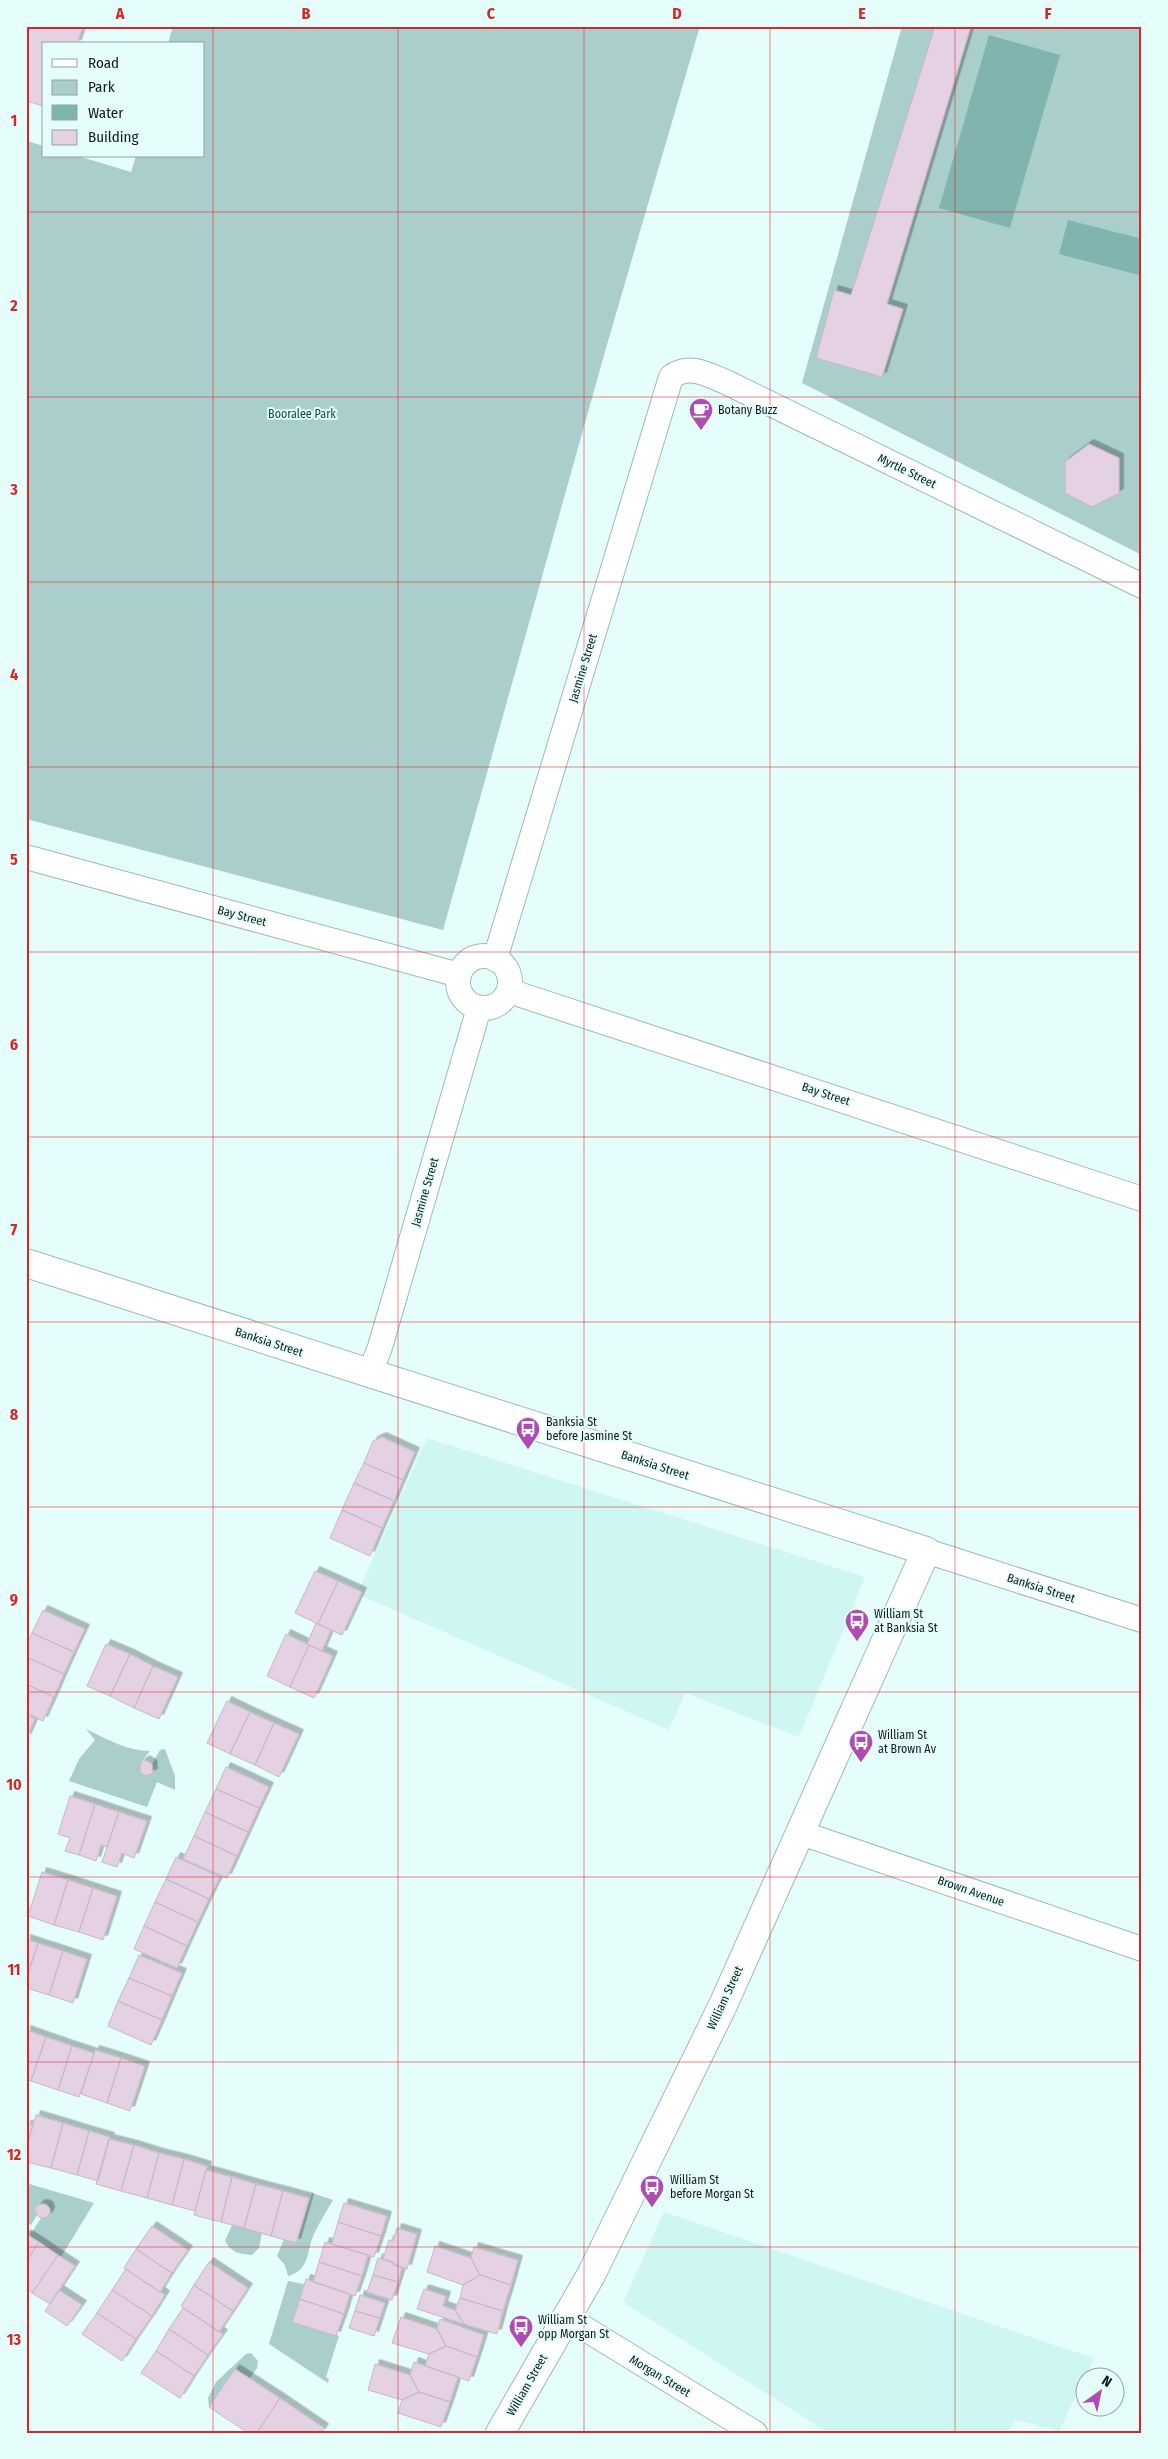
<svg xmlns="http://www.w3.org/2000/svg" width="1168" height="2459" font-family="'Fira Sans Condensed',sans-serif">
<defs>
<filter id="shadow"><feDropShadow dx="4.5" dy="-4.5" stdDeviation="0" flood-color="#0004"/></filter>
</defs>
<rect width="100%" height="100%" fill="#e5fefb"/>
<path fill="#cef7f3" d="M 427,1438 L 865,1577 L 799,1737 L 685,1693 L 669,1730 L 357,1594 Z
M 664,2212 L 1048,2343 L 1094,2358 L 1059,2431 L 1016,2420 L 1007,2433 L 828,2433 L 623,2302 Z"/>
<path fill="#aacecb" d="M 173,26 L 700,26 L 606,348 L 443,930 L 26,819 L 26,141 L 44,146 L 44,156 L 78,156 L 131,172 L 136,156 L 204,156 L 204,44 L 168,44 Z
M 902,26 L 1142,26 L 1142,555 L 802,383 Z
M 86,1729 C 107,1739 127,1751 150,1751 L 140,1764 L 140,1772 L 146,1776 L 153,1773 L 152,1764 L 160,1750 L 165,1749 L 175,1776 L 175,1790 L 157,1782 L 147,1807 L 69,1781 L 79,1759 L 95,1740 Z
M 26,2183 L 94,2203 L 61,2257 L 26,2234 L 26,2228 L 32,2232 L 41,2218 L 47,2216 L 50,2211 L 48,2206 L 44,2204 L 38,2205 L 35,2210 L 37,2215 L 31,2225 L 26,2223 Z
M 312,2193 L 333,2200 C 327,2211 320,2221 315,2232 C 306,2249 311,2270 288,2276 L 285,2265 L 277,2256 L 284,2239 L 297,2242 Z
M 232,2225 L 262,2233 L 259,2248 L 252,2255 C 239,2254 232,2253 225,2241 Z
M 288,2281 L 304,2284 L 293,2322 L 339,2336 L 326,2377 L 329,2379 L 328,2383 L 269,2344 Z
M 251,2353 L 258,2361 L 257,2368 L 250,2378 L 235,2369 L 209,2407 L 208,2398 L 216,2382 L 246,2354 Z"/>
<path fill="#80b4af" d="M 989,35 L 1060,55 L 1010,228 L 939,208 Z
M 1068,220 L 1142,239 L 1142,263 L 1139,275 L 1059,254 Z"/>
<path fill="#e4d1e4" stroke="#c8b6c9" filter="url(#shadow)" d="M 26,26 L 83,26 L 77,44 L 44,44 L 44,106 L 26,101 Z
M 935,26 L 971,26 L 887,304 L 903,309 L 882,377 L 816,358 L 834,290 L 851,295 Z
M 1089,444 L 1119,458 L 1119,493 L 1092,507 L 1065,493 L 1065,462 Z
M 382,1437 L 415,1452 L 403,1480 L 364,1463 L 373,1441 Z
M 364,1463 L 403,1480 L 394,1501 L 354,1483 Z
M 354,1483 L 394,1501 L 382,1528 L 342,1510 Z
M 342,1510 L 382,1528 L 370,1556 L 330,1538 Z
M 315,1571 L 338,1581 L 318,1624 L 295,1613 Z
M 338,1581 L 362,1592 L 342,1635 L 318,1624 Z
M 43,1610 L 85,1629 L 74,1652 L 32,1633 Z
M 316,1623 L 331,1630 L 322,1651 L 307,1644 Z
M 32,1633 L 74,1652 L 64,1674 L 26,1657 L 26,1646 Z
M 286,1634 L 309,1645 L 290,1687 L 267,1676 Z
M 106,1644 L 130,1654 L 110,1696 L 87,1686 Z
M 309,1645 L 333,1656 L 314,1698 L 290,1687 Z
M 130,1654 L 153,1666 L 134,1708 L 110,1696 Z
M 26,1657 L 64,1674 L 54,1697 L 26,1684 Z
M 153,1666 L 178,1677 L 159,1719 L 134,1708 Z
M 26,1684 L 54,1697 L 43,1721 L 26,1713 Z
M 227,1701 L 250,1712 L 230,1754 L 207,1743 Z
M 250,1712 L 274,1723 L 255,1765 L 230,1754 Z
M 26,1715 L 35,1719 L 26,1739 Z
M 274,1723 L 299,1734 L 279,1777 L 255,1765 Z
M 145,1760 L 152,1764 L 153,1773 L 146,1776 L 140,1772 L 140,1764 Z
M 226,1767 L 269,1787 L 259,1808 L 216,1789 Z
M 216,1789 L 259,1808 L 248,1832 L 205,1812 Z
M 70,1796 L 95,1804 L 79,1855 L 65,1851 L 70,1838 L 58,1834 Z
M 95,1804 L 119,1812 L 107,1847 L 101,1845 L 96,1861 L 79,1855 Z
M 119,1812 L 147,1821 L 134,1858 L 122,1853 L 117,1867 L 102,1862 Z
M 205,1812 L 248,1832 L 237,1856 L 194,1836 Z
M 194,1836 L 237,1856 L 227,1878 L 183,1859 Z
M 176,1857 L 220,1877 L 209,1899 L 166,1879 Z
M 42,1872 L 68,1880 L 54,1925 L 28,1916 Z
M 166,1879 L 209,1899 L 198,1922 L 155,1902 Z
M 68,1880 L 93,1888 L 79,1932 L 54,1925 Z
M 93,1888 L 117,1896 L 103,1940 L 79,1932 Z
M 155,1902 L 198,1922 L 187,1946 L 144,1926 Z
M 144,1926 L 187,1946 L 177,1968 L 134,1949 Z
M 26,1939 L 38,1943 L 26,1980 Z
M 38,1943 L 63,1951 L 49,1995 L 26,1988 L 26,1980 Z
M 63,1951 L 87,1959 L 73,2003 L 49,1995 Z
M 139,1955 L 182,1973 L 172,1996 L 129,1978 Z
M 129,1978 L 172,1996 L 162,2020 L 118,2001 Z
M 118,2001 L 162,2020 L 151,2045 L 108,2026 Z
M 26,2030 L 46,2037 L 31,2081 L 26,2079 Z
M 46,2037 L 72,2046 L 58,2090 L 31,2081 Z
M 72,2046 L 94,2053 L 79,2097 L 58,2090 Z
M 95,2050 L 121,2058 L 107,2103 L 81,2094 Z
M 121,2058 L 145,2066 L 130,2111 L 107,2103 Z
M 36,2115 L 63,2123 L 51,2168 L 26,2162 L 26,2148 Z
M 63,2123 L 89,2131 L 77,2175 L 51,2168 Z
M 26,2125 L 33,2125 L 26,2148 Z
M 89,2131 L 110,2137 L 98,2181 L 77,2175 Z
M 109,2139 L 134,2145 L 121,2191 L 96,2184 Z
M 134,2145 L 159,2153 L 147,2198 L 121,2191 Z
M 159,2153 L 184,2159 L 172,2205 L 147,2198 Z
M 184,2159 L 207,2166 L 195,2211 L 172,2205 Z
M 206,2170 L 232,2177 L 221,2222 L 194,2215 Z
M 232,2177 L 256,2184 L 244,2228 L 221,2222 Z
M 256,2184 L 283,2191 L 271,2236 L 244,2228 Z
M 283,2191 L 309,2198 L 296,2243 L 271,2236 Z
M 344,2203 L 387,2216 L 381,2236 L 338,2222 Z
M36 2211a7 7 0 1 1 14 0a7 7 0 1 1-14 0Z
M 338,2222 L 381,2236 L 374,2257 L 332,2244 Z
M 152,2226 L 188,2250 L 172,2273 L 136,2249 Z
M 397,2228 L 417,2234 L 407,2269 L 383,2259 L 389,2240 L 393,2241 Z
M 26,2234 L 39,2242 L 26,2262 Z
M 39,2242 L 58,2255 L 32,2293 L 26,2288 L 26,2262 Z
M 325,2242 L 368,2255 L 362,2276 L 319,2262 Z
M 435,2246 L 471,2258 L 480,2275 L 463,2285 L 427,2272 Z
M 474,2247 L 518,2260 L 511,2285 L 480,2275 L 471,2258 Z
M 136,2249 L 172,2273 L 160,2292 L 124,2268 Z
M 58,2255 L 75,2266 L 50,2304 L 32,2293 Z
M 378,2258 L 394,2262 L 393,2265 L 402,2268 L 398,2282 L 373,2275 Z
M 209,2262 L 248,2288 L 233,2311 L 194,2285 Z
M 319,2262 L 362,2276 L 355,2296 L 313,2282 Z
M 126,2269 L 165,2295 L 152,2316 L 112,2290 Z
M 373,2275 L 398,2282 L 392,2300 L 367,2292 Z
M 480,2275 L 511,2285 L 503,2311 L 460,2298 L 463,2285 Z
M 306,2279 L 350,2294 L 344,2314 L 300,2299 Z
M 194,2285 L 233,2311 L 219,2332 L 181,2306 Z
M 424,2289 L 446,2296 L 443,2306 L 455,2310 L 464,2324 L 417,2309 Z
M 59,2290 L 82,2305 L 67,2326 L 45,2311 Z
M 112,2290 L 152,2316 L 136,2339 L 97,2313 Z
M 360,2295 L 385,2303 L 380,2318 L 355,2311 Z
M 460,2298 L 503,2311 L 497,2334 L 464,2324 L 455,2310 Z
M 300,2299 L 344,2314 L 336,2336 L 292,2322 Z
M 183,2308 L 223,2334 L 208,2355 L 169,2329 Z
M 355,2311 L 380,2318 L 374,2336 L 349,2328 Z
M 97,2313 L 136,2339 L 122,2361 L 82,2334 Z
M 401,2317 L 437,2329 L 446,2346 L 429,2354 L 392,2343 Z
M 440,2319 L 484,2335 L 477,2357 L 446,2346 L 437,2329 Z
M 169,2329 L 208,2355 L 194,2376 L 156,2351 Z
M 446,2346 L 477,2357 L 469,2381 L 425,2366 L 429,2354 Z
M 156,2351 L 194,2376 L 180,2398 L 141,2373 Z
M 414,2362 L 458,2377 L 450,2402 L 419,2392 L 410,2375 Z
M 375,2364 L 410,2375 L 419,2392 L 402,2400 L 368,2390 Z
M 235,2369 L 280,2398 L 257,2433 L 248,2433 L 209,2407 Z
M 419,2392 L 450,2402 L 441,2427 L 398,2413 L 402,2400 Z
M 280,2398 L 324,2428 L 321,2433 L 257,2433 Z"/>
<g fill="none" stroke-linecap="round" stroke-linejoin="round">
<defs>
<path id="minor" d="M 26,857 L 459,975
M458 982a26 26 0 1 1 52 0a26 26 0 1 1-52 0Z
M 495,959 L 671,377 C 690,363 708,375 728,383 L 1142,586
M 509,991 L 1142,1199
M 370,1374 L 380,1347 L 479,1008
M 926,1551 L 1142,1620
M 801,1833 L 1142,1949
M 566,2317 L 755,2433"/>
<path id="tertiary" d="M 26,1263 L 926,1551 L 723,2005 L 591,2275 L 500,2433"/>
</defs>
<use href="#minor" stroke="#9cbab7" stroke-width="26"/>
<use href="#tertiary" stroke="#9cbab7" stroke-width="30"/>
<use href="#minor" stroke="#fff" stroke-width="24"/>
<use href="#tertiary" stroke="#fff" stroke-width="28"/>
</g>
<path fill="none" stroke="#d62828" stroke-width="1" stroke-opacity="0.55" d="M 213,26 L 213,2433M 398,26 L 398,2433M 584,26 L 584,2433M 770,26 L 770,2433M 955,26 L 955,2433M 26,212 L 1142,212M 26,397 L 1142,397M 26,582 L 1142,582M 26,767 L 1142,767M 26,952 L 1142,952M 26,1137 L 1142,1137M 26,1322 L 1142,1322M 26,1507 L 1142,1507M 26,1692 L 1142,1692M 26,1877 L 1142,1877M 26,2062 L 1142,2062M 26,2247 L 1142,2247"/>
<defs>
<symbol id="cafe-pin" viewBox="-11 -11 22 30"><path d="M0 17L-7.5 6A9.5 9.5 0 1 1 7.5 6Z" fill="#ad4cb4" stroke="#e5fefb"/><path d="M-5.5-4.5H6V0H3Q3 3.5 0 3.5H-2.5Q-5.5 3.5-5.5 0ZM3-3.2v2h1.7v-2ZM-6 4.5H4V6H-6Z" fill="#fff"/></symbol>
<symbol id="bus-pin" viewBox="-11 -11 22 30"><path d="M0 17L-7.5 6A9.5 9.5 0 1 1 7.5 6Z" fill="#ad4cb4" stroke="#e5fefb"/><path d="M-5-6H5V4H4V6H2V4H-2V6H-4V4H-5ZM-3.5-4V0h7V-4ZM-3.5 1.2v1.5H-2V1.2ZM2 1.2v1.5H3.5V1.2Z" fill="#fff"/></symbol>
</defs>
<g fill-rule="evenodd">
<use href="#cafe-pin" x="687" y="396" width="28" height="38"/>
<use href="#bus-pin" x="514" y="1415" width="28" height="38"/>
<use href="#bus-pin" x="843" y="1607" width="28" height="38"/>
<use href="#bus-pin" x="847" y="1728" width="28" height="38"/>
<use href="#bus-pin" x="638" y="2173" width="28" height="38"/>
<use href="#bus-pin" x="507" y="2313" width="28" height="38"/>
</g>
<g text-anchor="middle" stroke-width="4" stroke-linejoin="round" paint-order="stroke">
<g font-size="12" fill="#101c1b" stroke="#e5fefb" text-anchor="start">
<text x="718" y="414">Botany Buzz</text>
<text x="546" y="1426">Banksia St<tspan x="546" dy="14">before Jasmine St</tspan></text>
<text x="874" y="1618">William St<tspan x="874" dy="14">at Banksia St</tspan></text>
<text x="878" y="1739">William St<tspan x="878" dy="14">at Brown Av</tspan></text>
<text x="670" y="2184">William St<tspan x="670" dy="14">before Morgan St</tspan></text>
<text x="538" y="2324">William St<tspan x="538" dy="14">opp Morgan St</tspan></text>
</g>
<g font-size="12" fill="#045350" stroke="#e5fefb">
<text x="302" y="418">Booralee Park</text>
</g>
<g font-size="12" fill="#101c1b" stroke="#e5fefb">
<text transform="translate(907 471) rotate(26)" y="4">Myrtle Street</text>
<text transform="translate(583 668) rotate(-73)" y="4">Jasmine Street</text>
<text transform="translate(242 916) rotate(15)" y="4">Bay Street</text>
<text transform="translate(826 1094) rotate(18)" y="4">Bay Street</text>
<text transform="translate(425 1192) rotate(-74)" y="4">Jasmine Street</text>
<text transform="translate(269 1342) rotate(18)" y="4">Banksia Street</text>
<text transform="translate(655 1465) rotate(18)" y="4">Banksia Street</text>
<text transform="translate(1041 1588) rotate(18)" y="4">Banksia Street</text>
<text transform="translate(971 1891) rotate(19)" y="4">Brown Avenue</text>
<text transform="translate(725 1998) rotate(-65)" y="4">William Street</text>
<text transform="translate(660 2376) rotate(31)" y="4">Morgan Street</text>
<text transform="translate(527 2385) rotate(-60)" y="4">William Street</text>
</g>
</g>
<rect width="1168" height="2459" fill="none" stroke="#e5fefb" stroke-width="55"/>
<rect x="42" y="42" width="162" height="115" fill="#e5fefb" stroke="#90a4a1"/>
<rect x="52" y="59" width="25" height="8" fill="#ffffff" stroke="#90a4a1"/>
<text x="88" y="68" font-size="15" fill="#101c1b">Road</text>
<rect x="52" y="80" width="25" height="15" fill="#aacecb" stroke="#90a4a1"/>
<text x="88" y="92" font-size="15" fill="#101c1b">Park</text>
<rect x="52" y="105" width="25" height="15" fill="#80b4af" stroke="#90a4a1"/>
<text x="88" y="118" font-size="15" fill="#101c1b">Water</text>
<rect x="52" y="130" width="25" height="15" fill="#e4d1e4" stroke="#90a4a1"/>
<text x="88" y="142" font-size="15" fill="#101c1b">Building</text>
<g transform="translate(1100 2392) rotate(33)"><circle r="24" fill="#e5fefb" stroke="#90a4a1"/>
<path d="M0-4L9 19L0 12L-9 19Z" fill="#ad4cb4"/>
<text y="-8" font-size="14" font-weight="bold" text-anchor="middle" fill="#101c1b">N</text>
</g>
<rect x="28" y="28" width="1112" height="2404" fill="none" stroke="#d62828" stroke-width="2"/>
<g font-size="16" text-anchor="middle" font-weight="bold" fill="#d62828">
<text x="120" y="19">A</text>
<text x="306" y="19">B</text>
<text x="491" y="19">C</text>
<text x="677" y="19">D</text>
<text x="862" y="19">E</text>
<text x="1048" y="19">F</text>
<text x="14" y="126">1</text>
<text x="14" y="311">2</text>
<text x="14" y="495">3</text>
<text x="14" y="680">4</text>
<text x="14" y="865">5</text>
<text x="14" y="1050">6</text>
<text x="14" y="1235">7</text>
<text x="14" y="1420">8</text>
<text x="14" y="1605">9</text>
<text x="14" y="1790">10</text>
<text x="14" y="1975">11</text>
<text x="14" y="2160">12</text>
<text x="14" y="2345">13</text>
</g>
</svg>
